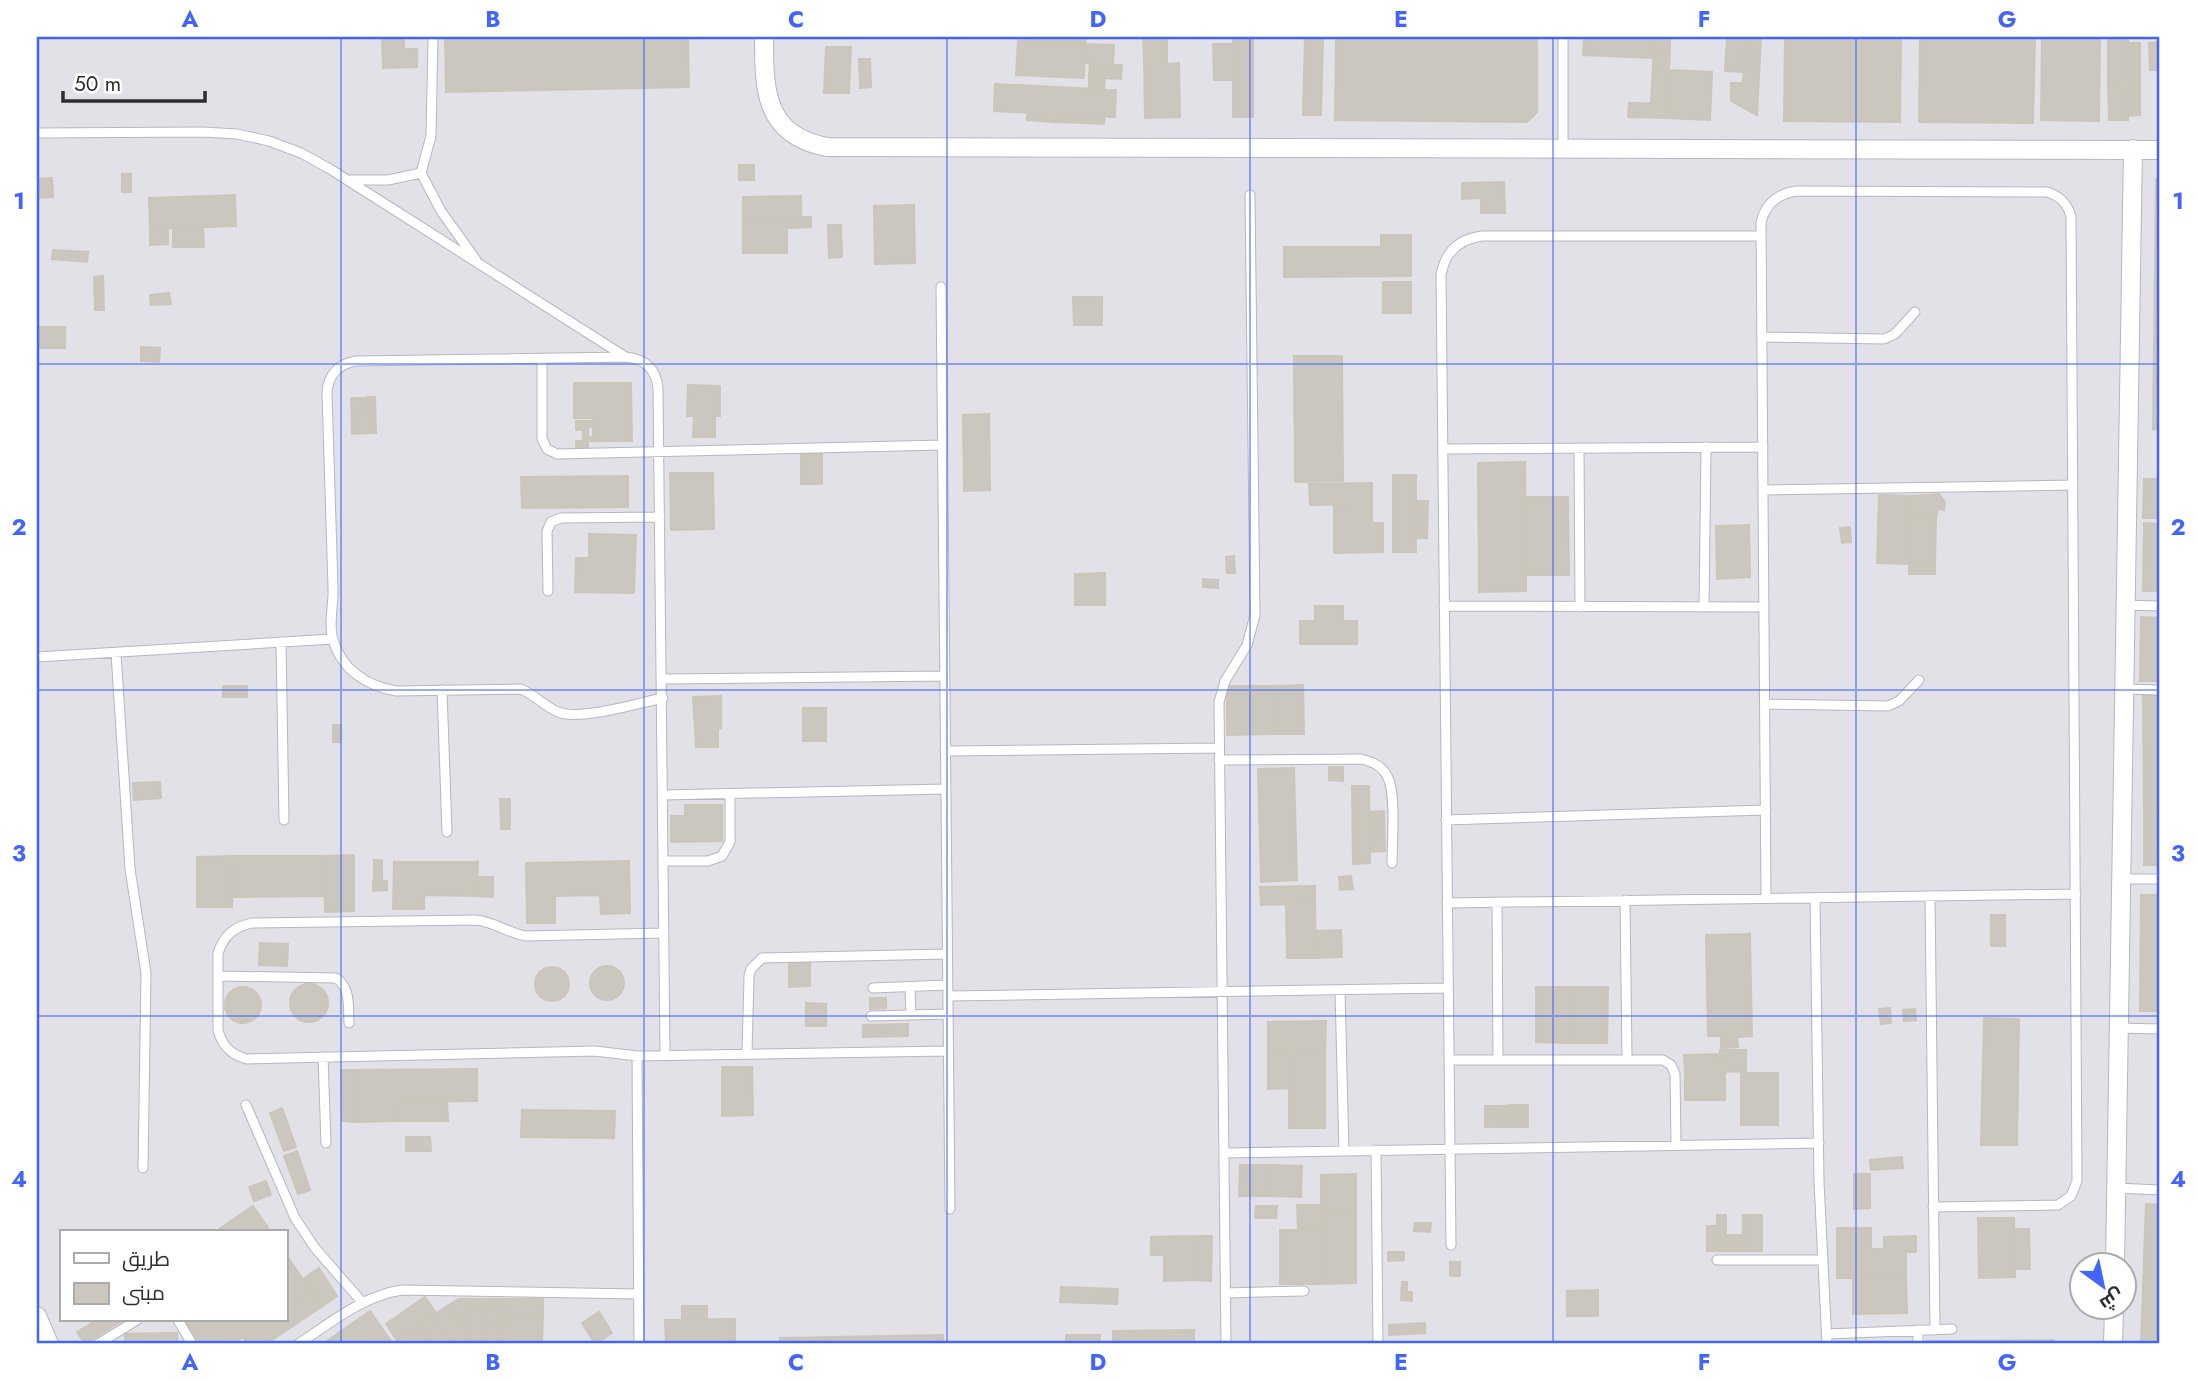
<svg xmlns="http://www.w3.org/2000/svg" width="2197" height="1381" font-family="Jost,Cairo,sans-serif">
<rect width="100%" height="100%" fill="#efe9e1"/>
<path fill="#e3e1e8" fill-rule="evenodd" d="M 37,37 L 2160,37 L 2160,1344 L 37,1344 ZM 61,1232 L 285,1232 L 285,1320 L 61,1320 ZM 2082,1266 L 2124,1266 L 2124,1308 L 2082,1308 Z"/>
<path fill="#cbc7bf" stroke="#cbc5ba" stroke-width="2" d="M 382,37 L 404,37 L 404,49 L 417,49 L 417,67 L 383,68 Z
M 445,37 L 688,37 L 689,87 L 446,92 Z
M 1027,37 L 1086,37 L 1085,44 L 1027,41 Z
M 1143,37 L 1167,37 L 1167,56 L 1144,56 Z
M 1233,37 L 1253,37 L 1253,117 L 1233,117 Z
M 1305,37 L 1323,37 L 1321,115 L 1303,115 Z
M 1336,37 L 1537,37 L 1537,112 L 1527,122 L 1335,120 Z
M 1584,37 L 1654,37 L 1653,58 L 1583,55 Z
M 1654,37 L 1670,37 L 1670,50 L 1654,49 Z
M 1727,37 L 1745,37 L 1743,72 L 1725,71 Z
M 1745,37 L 1761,37 L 1757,115 L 1731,101 L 1731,83 L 1743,83 Z
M 1785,37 L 1901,37 L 1900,122 L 1784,121 Z
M 1920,37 L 2035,37 L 2033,123 L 1919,122 Z
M 2042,37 L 2100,37 L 2099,121 L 2041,120 Z
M 2108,37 L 2128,37 L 2128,83 L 2108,83 Z
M 1018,40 L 1085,44 L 1084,78 L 1016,75 Z
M 2160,42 L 2160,70 L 2150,70 L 2149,43 Z
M 2128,43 L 2140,43 L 2140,79 L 2128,79 Z
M 1085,44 L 1114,45 L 1113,65 L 1084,63 Z
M 1213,44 L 1233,44 L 1233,80 L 1214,80 Z
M 826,47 L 851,47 L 849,93 L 824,93 Z
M 1654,49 L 1670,50 L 1669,66 L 1653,66 Z
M 1144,56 L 1167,56 L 1167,64 L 1179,63 L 1180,117 L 1145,118 Z
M 859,59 L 870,59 L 871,87 L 860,88 Z
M 1090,64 L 1104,64 L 1103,78 L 1089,77 Z
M 1104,64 L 1122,65 L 1121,79 L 1103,78 Z
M 1653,66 L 1669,66 L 1667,104 L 1651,104 Z
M 1669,70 L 1712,72 L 1710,120 L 1667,118 Z
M 1089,77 L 1105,78 L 1104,89 L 1089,89 Z
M 2128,79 L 2140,79 L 2140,115 L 2128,116 Z
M 2108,83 L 2128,83 L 2128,120 L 2109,120 Z
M 995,84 L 1116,90 L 1115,117 L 994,111 Z
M 1629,103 L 1667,104 L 1667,118 L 1628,117 Z
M 1027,113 L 1054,114 L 1053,122 L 1027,120 Z
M 1054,114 L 1089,115 L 1088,123 L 1053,122 Z
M 1089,115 L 1105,116 L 1104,124 L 1088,123 Z
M 739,165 L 754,165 L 754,180 L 739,180 Z
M 122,174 L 131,174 L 131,192 L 122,192 Z
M 52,178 L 53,197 L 37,198 L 37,179 Z
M 2156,179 L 2160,179 L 2160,429 L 2153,429 Z
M 1504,182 L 1505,213 L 1481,213 L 1481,198 L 1462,199 L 1462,183 Z
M 235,195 L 236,226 L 150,229 L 149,198 Z
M 801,196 L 801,217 L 743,218 L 743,197 Z
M 914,205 L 915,263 L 875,264 L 874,206 Z
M 796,217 L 811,217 L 811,227 L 796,228 Z
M 796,217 L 796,228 L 787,228 L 787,253 L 743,253 L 743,218 Z
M 828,225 L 841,225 L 842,257 L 829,258 Z
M 203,227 L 204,247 L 173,247 L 173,228 Z
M 168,228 L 168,244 L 150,245 L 150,229 Z
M 1381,235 L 1411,235 L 1411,276 L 1284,277 L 1284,247 L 1381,247 Z
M 53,250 L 88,252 L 87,262 L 52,259 Z
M 103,276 L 104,310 L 95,310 L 94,277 Z
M 1383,282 L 1411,282 L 1411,313 L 1383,313 Z
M 169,293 L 171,304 L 151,305 L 150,295 Z
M 1073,297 L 1102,297 L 1102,325 L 1074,325 Z
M 37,327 L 65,327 L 65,348 L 37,348 Z
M 141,347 L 160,348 L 159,362 L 141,361 Z
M 1294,356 L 1342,356 L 1343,481 L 1295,482 Z
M 574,383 L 631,383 L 632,441 L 593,441 L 593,418 L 574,418 Z
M 688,385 L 720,386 L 720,416 L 715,416 L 715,437 L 693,437 L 694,416 L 687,416 Z
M 368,397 L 375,397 L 376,433 L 369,433 Z
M 368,397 L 369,433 L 352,434 L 351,398 Z
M 989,414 L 990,490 L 964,491 L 963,415 Z
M 576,421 L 593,421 L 593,427 L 588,427 L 588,437 L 593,437 L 593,441 L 588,441 L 588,447 L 576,447 L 576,441 L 583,441 L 583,430 L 576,430 Z
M 801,453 L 822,453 L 822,484 L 801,484 Z
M 1525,462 L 1526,591 L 1479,592 L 1478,463 Z
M 670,473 L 713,473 L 714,529 L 671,530 Z
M 1393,475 L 1416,475 L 1416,552 L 1393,552 Z
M 628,476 L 628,507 L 522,508 L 521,477 Z
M 2144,479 L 2160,479 L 2160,518 L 2143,518 Z
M 1372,483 L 1372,504 L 1310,505 L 1309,484 Z
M 1939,494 L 1945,502 L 1944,510 L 1938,509 L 1936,518 L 1911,518 L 1911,496 Z
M 1879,495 L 1911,496 L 1909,564 L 1877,563 Z
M 1525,497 L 1568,497 L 1569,575 L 1525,575 Z
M 1416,501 L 1428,501 L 1427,538 L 1416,538 Z
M 1334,504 L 1372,504 L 1372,523 L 1383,523 L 1383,552 L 1334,553 Z
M 1911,518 L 1936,518 L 1935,565 L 1909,564 Z
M 2144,523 L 2160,524 L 2160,591 L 2143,591 Z
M 1749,525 L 1750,577 L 1717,579 L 1716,526 Z
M 1850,527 L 1851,542 L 1842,543 L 1840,528 Z
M 589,534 L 636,535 L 634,593 L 575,592 L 576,558 L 589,558 Z
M 1234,556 L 1235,573 L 1227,573 L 1226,557 Z
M 1909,564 L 1935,565 L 1935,574 L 1909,574 Z
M 1105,573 L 1105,605 L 1075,605 L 1075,574 Z
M 1203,579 L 1218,580 L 1218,588 L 1203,587 Z
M 1315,606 L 1343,606 L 1343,621 L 1357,621 L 1357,644 L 1300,644 L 1300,621 L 1315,621 Z
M 2141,617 L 2160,618 L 2160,681 L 2140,681 Z
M 1303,685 L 1304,734 L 1276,734 L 1276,686 Z
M 223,686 L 247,686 L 247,697 L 223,697 Z
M 1227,686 L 1276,686 L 1276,734 L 1227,735 Z
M 721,696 L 721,728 L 718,728 L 718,747 L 696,747 L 693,697 Z
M 2143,696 L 2160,696 L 2160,812 L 2144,812 Z
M 803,708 L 826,708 L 826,741 L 803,741 Z
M 333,725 L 341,725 L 341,742 L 333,742 Z
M 1329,767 L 1343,767 L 1343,781 L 1329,780 Z
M 1294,768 L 1297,880 L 1261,882 L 1258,769 Z
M 160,782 L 161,798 L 134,800 L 133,783 Z
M 1352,786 L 1369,786 L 1370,863 L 1353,864 Z
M 500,799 L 510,799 L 510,829 L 501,829 Z
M 685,805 L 722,805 L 722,841 L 671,842 L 671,816 L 685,816 Z
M 1384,811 L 1385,851 L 1370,852 L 1370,812 Z
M 2144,812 L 2160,812 L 2160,865 L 2144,865 Z
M 354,855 L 354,911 L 325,912 L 324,856 Z
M 232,856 L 324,856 L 325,896 L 232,897 Z
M 232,856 L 232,907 L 197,907 L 197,857 Z
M 374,860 L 382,860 L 382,879 L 374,879 Z
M 629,861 L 630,913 L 601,914 L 600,895 L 555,896 L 555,923 L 527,923 L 526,863 Z
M 394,862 L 478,862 L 477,896 L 424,895 L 424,909 L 393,909 Z
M 1351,876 L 1353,889 L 1340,890 L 1339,877 Z
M 477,877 L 493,877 L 493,897 L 477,896 Z
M 373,881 L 387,881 L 387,890 L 373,891 Z
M 1315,886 L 1315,903 L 1261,905 L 1260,887 Z
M 2141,895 L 2160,895 L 2160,1011 L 2140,1011 Z
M 1315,903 L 1316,958 L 1287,958 L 1286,904 Z
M 1991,915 L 2005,915 L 2005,946 L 1991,946 Z
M 1341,930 L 1342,957 L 1316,958 L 1316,931 Z
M 1750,934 L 1752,1036 L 1737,1037 L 1738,1047 L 1721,1048 L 1721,1036 L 1708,1036 L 1706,935 Z
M 260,943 L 288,944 L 287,966 L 259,965 Z
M 789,958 L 810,958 L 810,986 L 789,987 Z
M590 983a17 17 0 1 1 34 0a17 17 0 1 1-34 0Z
M535 984a17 17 0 1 1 34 0a17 17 0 1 1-34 0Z
M290 1003a19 19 0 1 1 38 0a19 19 0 1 1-38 0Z
M 1536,987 L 1571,987 L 1570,1043 L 1536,1042 Z
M 1571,987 L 1608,987 L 1607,1043 L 1570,1043 Z
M225 1005a18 18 0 1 1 36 0a18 18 0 1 1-36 0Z
M 870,998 L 886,998 L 886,1008 L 870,1009 Z
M 806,1003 L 826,1004 L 826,1026 L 806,1026 Z
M 1890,1008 L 1891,1023 L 1881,1024 L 1879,1009 Z
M 1915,1009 L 1916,1020 L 1904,1021 L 1903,1010 Z
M 1984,1018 L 2019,1019 L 2017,1145 L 1981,1145 Z
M 1326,1021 L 1325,1051 L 1268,1051 L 1268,1022 Z
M 908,1024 L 908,1036 L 863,1037 L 863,1025 Z
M 1720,1050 L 1746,1050 L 1746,1071 L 1720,1072 Z
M 1268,1051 L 1289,1051 L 1289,1088 L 1268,1089 Z
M 1289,1051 L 1325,1051 L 1325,1128 L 1289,1128 Z
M 1720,1054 L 1720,1072 L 1685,1072 L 1684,1055 Z
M 722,1067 L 752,1067 L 753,1115 L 722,1116 Z
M 477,1069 L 477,1101 L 396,1102 L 396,1121 L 355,1122 L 355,1070 Z
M 341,1070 L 355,1070 L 355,1122 L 342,1121 Z
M 1685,1072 L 1725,1072 L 1725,1100 L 1685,1100 Z
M 1741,1073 L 1778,1073 L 1778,1125 L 1741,1125 Z
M 396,1102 L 447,1102 L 448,1121 L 396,1121 Z
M 1511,1105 L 1511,1127 L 1502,1127 L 1502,1106 Z
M 1511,1105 L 1520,1105 L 1520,1127 L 1511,1127 Z
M 1520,1105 L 1528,1105 L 1528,1127 L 1520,1127 Z
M 1485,1106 L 1493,1106 L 1493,1127 L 1485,1127 Z
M 1493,1106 L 1502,1106 L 1502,1127 L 1493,1127 Z
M 282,1108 L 296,1147 L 284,1151 L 270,1113 Z
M 522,1110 L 615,1111 L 614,1138 L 521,1137 Z
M 406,1137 L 430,1137 L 431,1151 L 406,1151 Z
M 297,1151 L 310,1190 L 298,1194 L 284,1156 Z
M 1902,1157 L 1903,1168 L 1871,1170 L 1870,1160 Z
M 1240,1165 L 1271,1165 L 1270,1196 L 1239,1196 Z
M 1271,1165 L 1302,1166 L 1301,1197 L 1270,1196 Z
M 1356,1174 L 1356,1215 L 1321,1215 L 1321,1175 Z
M 1854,1174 L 1870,1174 L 1870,1208 L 1854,1209 Z
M 266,1181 L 271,1195 L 254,1201 L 249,1187 Z
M 2146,1204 L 2160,1205 L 2160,1344 L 2141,1344 Z
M 1297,1205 L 1321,1205 L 1321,1230 L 1298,1230 Z
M 253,1206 L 271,1232 L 215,1232 Z
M 1256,1206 L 1277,1206 L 1276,1218 L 1255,1218 Z
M 1321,1215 L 1356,1215 L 1356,1283 L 1321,1284 Z
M 1717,1215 L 1726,1215 L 1726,1251 L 1717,1251 Z
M 1743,1215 L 1750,1215 L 1750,1251 L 1743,1251 Z
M 1750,1215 L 1762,1215 L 1762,1251 L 1750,1251 Z
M 1978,1218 L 2014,1218 L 2015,1277 L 1979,1278 Z
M 1415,1223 L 1431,1223 L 1430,1232 L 1414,1231 Z
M 1707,1226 L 1717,1226 L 1717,1251 L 1707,1251 Z
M 1837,1228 L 1871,1228 L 1871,1249 L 1884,1249 L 1884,1237 L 1916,1236 L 1916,1252 L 1906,1252 L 1906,1277 L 1837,1278 Z
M 2014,1229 L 2029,1229 L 2030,1269 L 2015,1269 Z
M 1280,1230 L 1321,1230 L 1321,1284 L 1280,1284 Z
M 1726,1235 L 1735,1235 L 1735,1251 L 1726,1251 Z
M 1735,1235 L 1743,1235 L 1743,1251 L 1735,1251 Z
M 1195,1236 L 1212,1236 L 1211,1281 L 1195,1280 Z
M 1195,1236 L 1195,1280 L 1164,1281 L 1164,1255 L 1151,1255 L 1151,1237 Z
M 1388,1252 L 1404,1252 L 1404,1260 L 1388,1261 Z
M 285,1253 L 311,1291 L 285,1308 Z
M 1450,1262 L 1460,1262 L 1460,1276 L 1450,1276 Z
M 319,1268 L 337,1296 L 321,1307 L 303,1279 Z
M 1906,1277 L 1907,1313 L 1853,1314 L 1853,1278 Z
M 1402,1282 L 1407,1282 L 1407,1292 L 1412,1292 L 1412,1301 L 1401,1300 Z
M 1061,1287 L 1118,1289 L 1117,1304 L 1060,1302 Z
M 1598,1290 L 1598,1316 L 1567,1316 L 1567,1291 Z
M 311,1291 L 321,1307 L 266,1344 L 248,1344 L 243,1337 L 268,1320 L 285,1320 L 285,1308 Z
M 425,1297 L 436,1313 L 397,1340 L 386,1324 Z
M 459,1299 L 543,1299 L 543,1313 L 463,1310 L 455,1317 L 447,1306 Z
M 447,1306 L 469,1336 L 475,1344 L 452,1344 L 432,1316 Z
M 682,1306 L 707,1306 L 707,1319 L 682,1320 Z
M 463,1310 L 470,1311 L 469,1336 L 455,1317 Z
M 370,1311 L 393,1344 L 323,1344 Z
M 470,1311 L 488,1311 L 487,1344 L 475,1344 L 469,1336 Z
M 488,1311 L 504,1312 L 503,1344 L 487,1344 Z
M 504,1312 L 543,1313 L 542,1344 L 503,1344 Z
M 599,1312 L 612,1333 L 595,1344 L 582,1323 Z
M 432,1316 L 452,1344 L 432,1344 L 418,1325 Z
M 735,1319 L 735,1344 L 666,1344 L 665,1320 Z
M 97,1320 L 123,1320 L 85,1344 L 77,1332 Z
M 180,1320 L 268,1320 L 232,1344 L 197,1344 Z
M 1425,1323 L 1425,1333 L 1389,1335 L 1389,1325 Z
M 418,1325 L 432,1344 L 401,1344 L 397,1340 Z
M 1194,1330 L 1194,1344 L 1113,1344 L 1113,1331 Z
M 160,1333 L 160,1344 L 125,1344 L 125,1334 Z
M 160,1333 L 177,1333 L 177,1344 L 160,1344 Z
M 943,1335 L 943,1344 L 780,1344 L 780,1338 Z
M 1066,1335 L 1100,1335 L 1100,1344 L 1066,1344 Z
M 2054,1340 L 2054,1344 L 1926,1344 L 1926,1341 Z"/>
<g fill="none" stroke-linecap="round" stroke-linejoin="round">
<defs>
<path id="lane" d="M 433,37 L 431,136 L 421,173 L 441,211 L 476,260
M 37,133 L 203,132 L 237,134 L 269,141 L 301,153 L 330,169 L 624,356
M 1563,148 L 1563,37
M 351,180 L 388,180 L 421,173
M 941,287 L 950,1209
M 1762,337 L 1884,339 L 1895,334 L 1915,312
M 542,359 L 542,439 L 547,449 L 557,454 L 942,445
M 1579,448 L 1580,607
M 1443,449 L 1763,447
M 1763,490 L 2073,485
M 548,591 L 547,531 L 551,522 L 561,518 L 660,517
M 2125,605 L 2160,606
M 1444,606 L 1764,607
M 1704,607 L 1706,447
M 281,642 L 284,820
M 116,653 L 130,869 L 146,973 L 143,1168
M 37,657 L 333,639
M 663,679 L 944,676
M 2124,689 L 2160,690
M 442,690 L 447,832
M 663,698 C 638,703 580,721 558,712 C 545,707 535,695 521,689 L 396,691 C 367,686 342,670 333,640 C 328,623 334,604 333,587 C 331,522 329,458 327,393 C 328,375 338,364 356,361 L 626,357 C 645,359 656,369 658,388 L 665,1054
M 1765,704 L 1888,706 L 1899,701 L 1919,680
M 945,751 L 1219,748
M 1219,760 L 1361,759 C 1373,762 1383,766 1388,778 C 1396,794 1392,844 1392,863
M 663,795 L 946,789
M 1446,820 L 1766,810
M 663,861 L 708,861 L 722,856 L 730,842 L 730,794
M 2121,879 L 2160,879
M 1930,896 L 1935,1330
M 1766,898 L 1761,223 C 1765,204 1777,194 1796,191 L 2047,192 C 2060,196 2067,203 2071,216 L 2077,1181 L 2071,1196 L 2058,1205 L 1933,1207
M 1815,898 L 1819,1182 L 1827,1344
M 1625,900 L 1627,1060
M 1497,902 L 1498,1060
M 1447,903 L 2076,894
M 664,933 L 526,936 C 508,933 495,922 476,920 L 252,923 C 234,927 224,935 218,953 L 218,1030 C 222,1046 231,1055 247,1059 L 595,1051 L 637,1056 L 948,1051
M 218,976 L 336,978 C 351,988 348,1007 349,1023
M 910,987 L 911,1015
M 873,988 L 947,985
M 1340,990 L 1344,1151
M 948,996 L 1448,988
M 871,1016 L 948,1014
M 2118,1028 L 2160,1029
M 747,1053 L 749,976 L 751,969 L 762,958 L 947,954
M 637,1056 L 639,1344
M 323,1057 L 326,1143
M 1449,1060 L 1663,1060 L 1671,1065 L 1675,1074 L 1676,1145
M 246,1105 L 295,1218 L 315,1248 L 362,1302
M 1376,1150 L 1378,1344
M 1224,1153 L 1819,1143
M 2116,1188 L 2160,1190
M 1451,1245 L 1441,275 C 1445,252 1459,239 1482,236 L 1761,236
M 1717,1260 L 1822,1260
M 1225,1293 L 1304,1291
M 178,1320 L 192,1344
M 1918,1330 L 1918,1344
M 1827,1334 L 1952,1329
M 98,1344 L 137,1320
M 298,1344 C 331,1323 362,1296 402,1290 L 638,1294
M 1226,1344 L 1219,702 L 1225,681 L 1247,645 L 1255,615 L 1250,195"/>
<path id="street" d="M 764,37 C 764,90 764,135 827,147 L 2160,150
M 2115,1266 L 2133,149
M 37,1316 L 49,1344
M 2113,1344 L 2114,1308"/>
</defs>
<use href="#lane" stroke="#b4b7c1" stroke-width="11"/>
<use href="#street" stroke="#b4b7c1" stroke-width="20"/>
<use href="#lane" stroke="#fff" stroke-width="9"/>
<use href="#street" stroke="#fff" stroke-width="18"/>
</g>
<path fill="none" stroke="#4264fb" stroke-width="2" stroke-opacity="0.55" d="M 341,37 L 341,1344M 644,37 L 644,1344M 947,37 L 947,1344M 1250,37 L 1250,1344M 1553,37 L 1553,1344M 1856,37 L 1856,1344M 37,364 L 2160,364M 37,690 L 2160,690M 37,1016 L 2160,1016"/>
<rect width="2197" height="1381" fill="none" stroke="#ffffff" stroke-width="77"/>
<rect x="60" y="1230" width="228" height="91" fill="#ffffff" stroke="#ababab" stroke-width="2"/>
<rect x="74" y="1253" width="35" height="10" fill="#ffffff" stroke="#ababab" stroke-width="2"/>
<text x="122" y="1266" font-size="21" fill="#2e2e2e">طريق</text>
<rect x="74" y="1283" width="35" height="21" fill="#cbc7bf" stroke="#ababab" stroke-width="2"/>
<text x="122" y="1300" font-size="21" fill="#2e2e2e">مبنى</text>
<g transform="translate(2103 1286) rotate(147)"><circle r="33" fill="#ffffff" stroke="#ababab" stroke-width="2"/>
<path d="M0-5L12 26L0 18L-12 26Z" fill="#4264fb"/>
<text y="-10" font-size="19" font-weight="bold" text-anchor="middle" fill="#2e2e2e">ش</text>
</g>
<path d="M63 91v10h142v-10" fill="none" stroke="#2e2e2e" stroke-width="3.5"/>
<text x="74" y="91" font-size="21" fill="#2e2e2e" stroke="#ffffff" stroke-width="5" paint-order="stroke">50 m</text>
<rect x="38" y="38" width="2120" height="1304" fill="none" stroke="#4264fb" stroke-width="2.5"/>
<g font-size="23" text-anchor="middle" font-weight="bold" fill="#4264fb">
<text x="190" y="27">A</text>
<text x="493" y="27">B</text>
<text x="796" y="27">C</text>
<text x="1098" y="27">D</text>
<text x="1401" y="27">E</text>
<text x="1704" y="27">F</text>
<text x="2007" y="27">G</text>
<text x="19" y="209">1</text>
<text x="2178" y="209">1</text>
<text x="19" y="535">2</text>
<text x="2178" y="535">2</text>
<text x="19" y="861">3</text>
<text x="2178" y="861">3</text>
<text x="19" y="1187">4</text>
<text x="2178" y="1187">4</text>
<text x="190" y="1370">A</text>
<text x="493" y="1370">B</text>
<text x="796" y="1370">C</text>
<text x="1098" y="1370">D</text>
<text x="1401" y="1370">E</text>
<text x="1704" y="1370">F</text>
<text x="2007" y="1370">G</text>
</g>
</svg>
